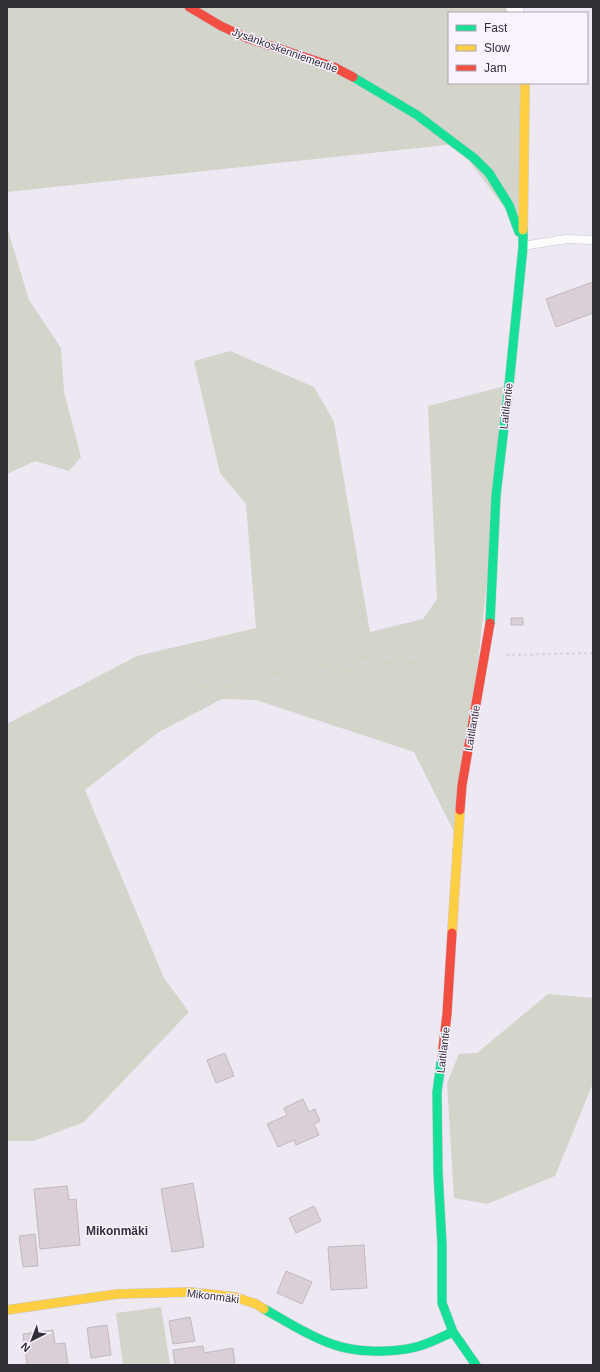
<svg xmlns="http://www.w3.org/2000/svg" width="600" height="1372" font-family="Helvetica,sans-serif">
<rect width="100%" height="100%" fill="#eee8f3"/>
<path fill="#d3d4ca" d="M 7,7 L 514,7 L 516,13 L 449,13 L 449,83 L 525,83 L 517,224 L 456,144 L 7,192 Z
M 7,227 L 29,300 L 61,348 L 64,392 L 81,457 L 69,471 L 35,461 L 7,474 Z
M 230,351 L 314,387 L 334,422 L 370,632 L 423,619 L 437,599 L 428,406 L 509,385 L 458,840 L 414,752 L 256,700 L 222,699 L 159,732 L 85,790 L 164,978 L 189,1012 L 84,1122 L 34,1141 L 7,1141 L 7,724 L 137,656 L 256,628 L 246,504 L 220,473 L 194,361 Z
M 548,994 L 593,998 L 593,1083 L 555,1176 L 487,1204 L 454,1198 L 447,1083 L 459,1054 L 477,1053 Z
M 161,1307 L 170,1365 L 123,1365 L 116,1313 Z"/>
<path fill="#dacfd6" stroke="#c0b9bf" d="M 593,282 L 593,313 L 556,327 L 546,299 Z
M 511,618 L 523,618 L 523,625 L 511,625 Z
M 225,1053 L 234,1076 L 216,1083 L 207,1060 Z
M 303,1099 L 309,1112 L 315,1109 L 320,1121 L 314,1124 L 319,1135 L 296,1145 L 294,1140 L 278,1147 L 267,1124 L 287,1115 L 284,1108 Z
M 193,1183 L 204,1247 L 172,1252 L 161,1189 Z
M 67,1186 L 69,1200 L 76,1199 L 80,1245 L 40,1249 L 34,1189 Z
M 314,1206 L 321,1221 L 296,1233 L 289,1218 Z
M 35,1234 L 38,1266 L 23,1267 L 19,1236 Z
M 364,1245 L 367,1288 L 331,1290 L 328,1247 Z
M 286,1271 L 312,1282 L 302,1304 L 277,1293 Z
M 190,1317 L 195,1341 L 173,1344 L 169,1321 Z
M 107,1325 L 111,1355 L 91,1358 L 87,1328 Z
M 53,1330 L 55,1344 L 65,1343 L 68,1365 L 27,1365 L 23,1334 Z
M 203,1346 L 204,1353 L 233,1348 L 235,1365 L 175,1365 L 173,1350 Z"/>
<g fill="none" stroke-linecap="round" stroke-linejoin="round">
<defs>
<path id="lane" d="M 523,246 L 566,239 L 593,240"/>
<path id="street" d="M 514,7 L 516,13"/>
<path id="fast" d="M 353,77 L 417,115 L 474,158 L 489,173 L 509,205 L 519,232
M 490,623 L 496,495 L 509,385 L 523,247 L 523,230
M 442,1056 L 437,1092 L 438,1172 L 442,1245 L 442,1303 L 453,1332 L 476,1365
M 264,1309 C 286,1321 308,1336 332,1344 C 356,1353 392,1353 416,1347 C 429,1344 441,1337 453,1332"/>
<path id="slow" d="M 523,230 L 525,83
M 452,933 L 460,810
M 7,1310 L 117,1294 L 190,1292 L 235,1297 L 256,1304 L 264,1309"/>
<path id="jam" d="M 189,7 L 221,26 L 247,38 L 334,67 L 353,77
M 460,810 L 462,785 L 490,623
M 442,1056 L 447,1014 L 452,933"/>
</defs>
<use href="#lane" stroke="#c9c5ce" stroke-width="9"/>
<use href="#street" stroke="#c9c5ce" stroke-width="17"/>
<use href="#fast" stroke="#c9c5ce" stroke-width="10"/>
<use href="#slow" stroke="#c9c5ce" stroke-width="10"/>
<use href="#jam" stroke="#c9c5ce" stroke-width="10"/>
<path stroke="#d8d6da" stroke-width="2.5" stroke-dasharray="3 3" stroke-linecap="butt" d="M 506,655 L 593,653
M 7,779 L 69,753 L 198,682 L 289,678 L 388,657 L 463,656"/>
<use href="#lane" stroke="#fcfcfd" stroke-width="8"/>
<use href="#street" stroke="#fcfcfd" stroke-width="16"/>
<use href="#fast" stroke="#16e098" stroke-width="9"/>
<use href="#slow" stroke="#ffcf43" stroke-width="9"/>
<use href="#jam" stroke="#f24e42" stroke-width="9"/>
</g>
<g text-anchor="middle" stroke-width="3" stroke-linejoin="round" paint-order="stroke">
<g font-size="11" fill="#332f37" stroke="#f9f2ff">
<text transform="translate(285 50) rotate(20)" y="4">Jysänkoskenniementie</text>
<text transform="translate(506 406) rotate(-83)" y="4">Laitilantie</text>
<text transform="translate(472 728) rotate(-80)" y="4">Laitilantie</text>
<text transform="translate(443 1050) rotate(-83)" y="4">Laitilantie</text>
<text transform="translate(213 1296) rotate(7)" y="4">Mikonmäki</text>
</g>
<g font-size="12" font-weight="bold" fill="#332f37" stroke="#f9f2ff">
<text x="117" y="1235">Mikonmäki</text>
</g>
</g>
<rect width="600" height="1372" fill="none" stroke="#332f37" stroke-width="16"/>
<rect x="448" y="12" width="140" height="72" fill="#f9f2ff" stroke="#aaa4af"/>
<rect x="456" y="25" width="20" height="6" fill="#16e098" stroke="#aaa4af"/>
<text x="484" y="32" font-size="12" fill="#332f37">Fast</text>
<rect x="456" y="45" width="20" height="6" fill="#ffcf43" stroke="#aaa4af"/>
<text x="484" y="52" font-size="12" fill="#332f37">Slow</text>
<rect x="456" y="65" width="20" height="6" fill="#f24e42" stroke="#aaa4af"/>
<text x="484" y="72" font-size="12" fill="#332f37">Jam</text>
<g transform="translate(32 1340) rotate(222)" stroke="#f9f2ff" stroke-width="3" paint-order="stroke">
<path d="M0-3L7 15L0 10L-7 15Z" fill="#332f37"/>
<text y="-6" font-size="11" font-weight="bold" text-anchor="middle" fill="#332f37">N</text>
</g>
</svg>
